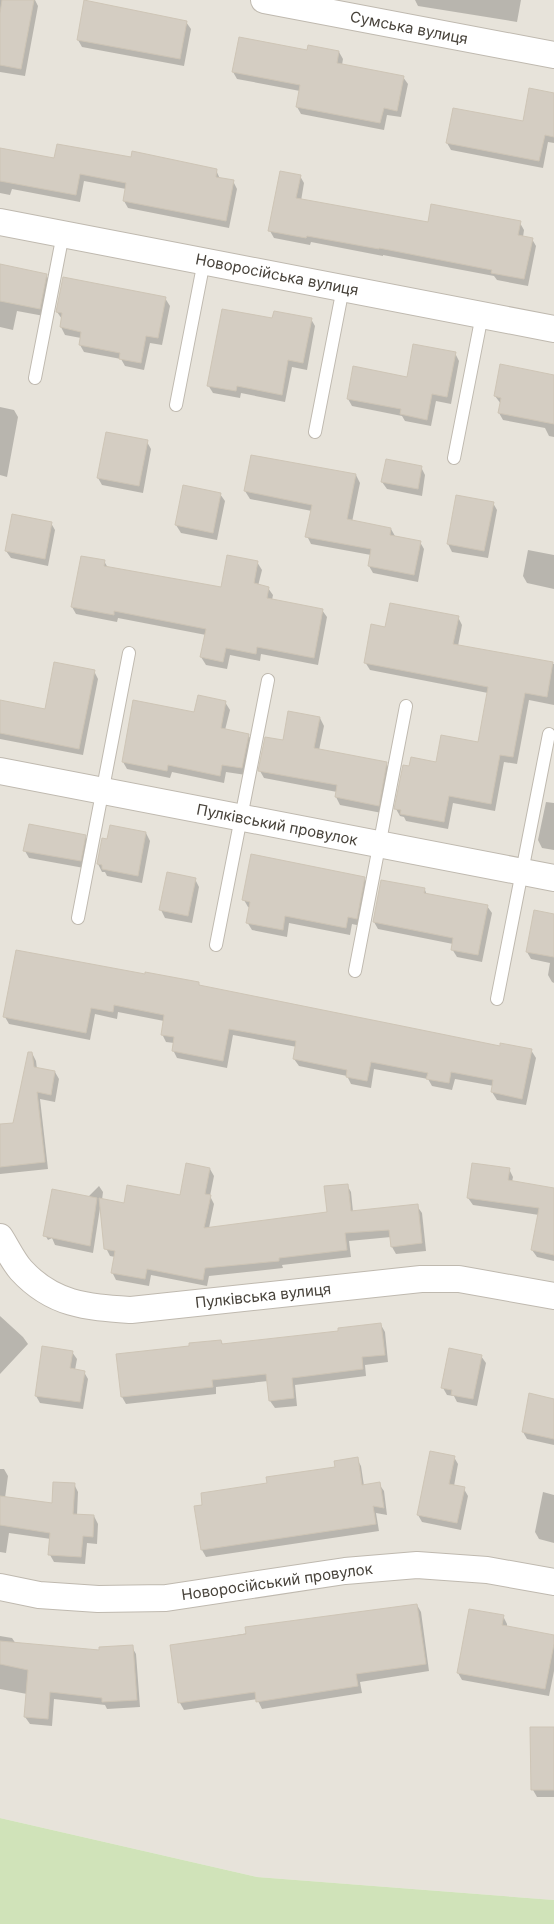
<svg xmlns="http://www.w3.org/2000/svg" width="554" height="1924" font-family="Inter,sans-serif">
<rect width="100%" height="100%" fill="#f4f1eb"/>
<path fill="#e7e3da" d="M 0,0 L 554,0 L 554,1900 L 257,1877 L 0,1818 Z"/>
<path fill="#d0e3b9" d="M 0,1818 L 257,1877 L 554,1900 L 554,1924 L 0,1924 Z"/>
<path fill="#0003" d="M 0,0 L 35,0 L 38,6 L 25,76 L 0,72 Z
M 415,0 L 521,0 L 517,22 L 418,6 Z
M 186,22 L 191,29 L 184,66 L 82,47 L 78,40 Z
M 308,51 L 339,52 L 343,59 L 342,65 L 403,77 L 408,84 L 401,117 L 387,115 L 384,130 L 301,114 L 297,107 L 300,91 L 237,79 L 233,72 Z
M 554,95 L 554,143 L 548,142 L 543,168 L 451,150 L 447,143 L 524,123 Z
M 0,149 L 55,160 L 216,170 L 220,179 L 233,181 L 237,189 L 229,228 L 128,208 L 124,201 L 126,189 L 84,181 L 80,202 L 12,189 L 10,195 L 0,193 Z
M 300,176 L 304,183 L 301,201 L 429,223 L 520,223 L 524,230 L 523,237 L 532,239 L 536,246 L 528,286 L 497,280 L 494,276 L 383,255 L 383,256 L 311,242 L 310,245 L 274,238 L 270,231 Z
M 0,266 L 46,275 L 50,282 L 44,316 L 17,311 L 13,330 L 0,327 Z
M 165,298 L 170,306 L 162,345 L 150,343 L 144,370 L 125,366 L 121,359 L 84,352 L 80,345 L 81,338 L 65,335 L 61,327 L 62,319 L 57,312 Z
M 311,319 L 315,326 L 307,370 L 292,367 L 285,402 L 241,393 L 240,398 L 213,393 L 208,385 L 273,320 Z
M 455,353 L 459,361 L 451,404 L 436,401 L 431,426 L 405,421 L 402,416 L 352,406 L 348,399 L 408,378 Z
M 554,376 L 554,437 L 549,436 L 545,428 L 503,420 L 499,413 L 501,404 L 495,396 Z
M 0,407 L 14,410 L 18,417 L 7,477 L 0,475 Z
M 147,442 L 151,449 L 143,493 L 102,485 L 98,478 Z
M 421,467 L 425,475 L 422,496 L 387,489 L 382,482 Z
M 356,475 L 360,483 L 352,522 L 391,529 L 395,536 L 420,542 L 424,549 L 418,582 L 373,573 L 369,566 L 371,555 L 311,544 L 307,536 L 312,511 L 250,499 L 245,491 Z
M 220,494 L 225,501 L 217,540 L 181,533 L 176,525 Z
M 493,503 L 497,510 L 488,558 L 452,552 L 448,544 Z
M 51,523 L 55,530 L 48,566 L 11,558 L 6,551 Z
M 528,550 L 554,555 L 554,589 L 527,583 L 523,576 Z
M 104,561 L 108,568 L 222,588 L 257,562 L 262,570 L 258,586 L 268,588 L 273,595 L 272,600 L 322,610 L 327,617 L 318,665 L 261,654 L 260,661 L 230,655 L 227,669 L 206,665 L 201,657 L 206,635 L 118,618 L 117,622 L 76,614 L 72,607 Z
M 458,617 L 462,625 L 458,646 L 554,664 L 554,705 L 529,700 L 517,764 L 504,762 L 495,811 L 453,803 L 448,829 L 406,821 L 404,817 L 400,816 L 396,809 L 437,764 L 479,744 L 488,693 L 370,670 L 365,662 L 386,628 Z
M 94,671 L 98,679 L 83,755 L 0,739 L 0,702 L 46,710 Z
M 225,702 L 230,710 L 225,730 L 248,735 L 253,742 L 246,775 L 226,772 L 224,783 L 172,772 L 170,778 L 127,769 L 123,762 Z
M 320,718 L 324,726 L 319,750 L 386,763 L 390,771 L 382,813 L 340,805 L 336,797 L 337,792 L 264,778 L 260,771 L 284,742 Z
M 546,802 L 554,803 L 554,850 L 542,848 L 538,840 Z
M 146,833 L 150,841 L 142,883 L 107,876 L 105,872 L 102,872 L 98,864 L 103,839 L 108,841 Z
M 85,836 L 89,843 L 84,868 L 29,858 L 25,851 Z
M 364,878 L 368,885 L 361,926 L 352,924 L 350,935 L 289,923 L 287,937 L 252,930 L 247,922 L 250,908 L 248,907 L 244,900 Z
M 195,879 L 199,887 L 192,923 L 165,918 L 161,910 Z
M 425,890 L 427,895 L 487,906 L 492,913 L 482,962 L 457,957 L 452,949 L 453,944 L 378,929 L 374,922 Z
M 554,915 L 554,983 L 552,982 L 548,975 L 550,963 L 531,959 L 527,952 Z
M 146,976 L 198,983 L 200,986 L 501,1047 L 531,1050 L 536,1058 L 526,1105 L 497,1100 L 492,1092 L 494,1086 L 455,1079 L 452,1090 L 432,1086 L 428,1079 L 374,1069 L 371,1088 L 351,1084 L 347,1076 L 299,1066 L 294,1059 L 297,1047 L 233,1035 L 227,1068 L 177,1058 L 173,1050 L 174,1043 L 166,1042 L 162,1034 L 164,1021 L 118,1012 L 117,1019 L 95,1014 L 90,1040 L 9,1024 L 5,1017 Z
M 32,1053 L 36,1061 L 37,1069 L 55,1072 L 59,1079 L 55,1102 L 40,1099 L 48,1169 L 0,1174 L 0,1125 L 14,1124 Z
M 210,1169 L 214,1176 L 210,1196 L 214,1204 L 209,1228 L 328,1213 L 347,1185 L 351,1192 L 353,1212 L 417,1206 L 422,1213 L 426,1251 L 396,1254 L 392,1247 L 391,1237 L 349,1241 L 351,1257 L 282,1265 L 283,1268 L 209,1276 L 207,1286 L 151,1275 L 149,1286 L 116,1280 L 112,1272 L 115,1257 L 110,1256 L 106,1248 L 100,1208 L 93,1253 L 55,1245 L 52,1238 L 48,1240 L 44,1233 L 88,1197 L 99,1186 L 103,1192 L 102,1200 L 125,1204 L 181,1196 Z
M 509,1169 L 513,1177 L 512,1182 L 554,1189 L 554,1261 L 537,1257 L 532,1250 L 539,1215 L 473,1205 L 468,1198 Z
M 0,1316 L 23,1337 L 28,1344 L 0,1374 Z
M 381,1325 L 385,1332 L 388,1362 L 365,1365 L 366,1376 L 295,1385 L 297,1406 L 275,1408 L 270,1401 L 268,1381 L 216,1387 L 216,1394 L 126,1404 L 122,1397 L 190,1347 L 221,1341 L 223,1345 L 339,1332 Z
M 72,1352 L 77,1359 L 75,1370 L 84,1372 L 88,1379 L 83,1409 L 40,1403 L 36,1396 Z
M 481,1356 L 486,1363 L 477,1406 L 457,1402 L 454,1396 L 447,1395 L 443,1388 Z
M 554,1400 L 554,1445 L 527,1439 L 523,1432 Z
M 454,1457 L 458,1464 L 454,1486 L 464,1489 L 468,1496 L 461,1530 L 422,1522 L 418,1515 Z
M 357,1459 L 361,1466 L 364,1486 L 379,1484 L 384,1491 L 387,1515 L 376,1513 L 379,1531 L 206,1557 L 202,1550 L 195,1507 L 268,1484 L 337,1468 Z
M 0,1469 L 4,1469 L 8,1476 L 5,1498 L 53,1505 L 74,1484 L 78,1492 L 77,1515 L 94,1516 L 98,1524 L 97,1544 L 87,1543 L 85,1564 L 54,1562 L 50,1555 L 51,1539 L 9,1533 L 6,1553 L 0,1552 Z
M 543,1492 L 554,1495 L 554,1543 L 539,1539 L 535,1532 Z
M 417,1605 L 421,1612 L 429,1671 L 360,1682 L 362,1693 L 262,1709 L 257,1699 L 184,1710 L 180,1703 L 171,1646 Z
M 503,1616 L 507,1624 L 507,1627 L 554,1636 L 554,1671 L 549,1696 L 462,1680 L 458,1673 Z
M 0,1636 L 12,1638 L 16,1644 L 101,1652 L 132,1647 L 136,1654 L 140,1707 L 107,1709 L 105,1705 L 54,1699 L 52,1726 L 30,1724 L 25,1717 L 27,1694 L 0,1689 Z
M 531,1728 L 554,1728 L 554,1797 L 537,1797 L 533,1790 Z"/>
<path fill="#d4cdc2" stroke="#cec5b6" d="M 2,0 L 34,0 L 21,69 L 0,65 L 0,13 Z
M 84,0 L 187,21 L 180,59 L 77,40 Z
M 239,37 L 307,50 L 308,45 L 339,51 L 337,63 L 404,76 L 397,111 L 384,108 L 380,123 L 296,107 L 300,85 L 232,72 Z
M 529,88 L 554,93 L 554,137 L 545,135 L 539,161 L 446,143 L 453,108 L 523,121 Z
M 57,144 L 131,157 L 132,151 L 217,169 L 216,177 L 234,180 L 226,221 L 123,201 L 126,183 L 80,174 L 76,195 L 0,181 L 0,148 L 54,158 Z
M 280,171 L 301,175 L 296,198 L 428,222 L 431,204 L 521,221 L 518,235 L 533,238 L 524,279 L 491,273 L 492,270 L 379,248 L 379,249 L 307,236 L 306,238 L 268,231 Z
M 0,264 L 47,274 L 40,309 L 0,301 Z
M 63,277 L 166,297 L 158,338 L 146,336 L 141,363 L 119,359 L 120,353 L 79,345 L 81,332 L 60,327 L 62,313 L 56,312 Z
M 222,309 L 272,318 L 274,311 L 312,318 L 303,363 L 288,360 L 282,395 L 237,386 L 236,391 L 207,386 Z
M 413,344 L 456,352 L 447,397 L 432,394 L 427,420 L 400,414 L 401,409 L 347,399 L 353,366 L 407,377 Z
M 500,364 L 554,375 L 554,424 L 498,413 L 501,398 L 494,396 Z
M 106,432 L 148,440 L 139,486 L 97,478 Z
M 251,455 L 356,474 L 347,519 L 391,528 L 390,535 L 421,541 L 414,575 L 368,566 L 371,549 L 305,537 L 312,505 L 244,491 Z
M 386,459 L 422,466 L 418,489 L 381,482 Z
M 183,485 L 221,493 L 213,533 L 175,525 Z
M 456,495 L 494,502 L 484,551 L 447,544 Z
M 12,514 L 52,522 L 45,559 L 5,551 Z
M 227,555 L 258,561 L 254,583 L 269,587 L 267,598 L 323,609 L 314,658 L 257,647 L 256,654 L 226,648 L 223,662 L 200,657 L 206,629 L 114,611 L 114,615 L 71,607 L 81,556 L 105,560 L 104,566 L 221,587 Z
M 390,603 L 459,616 L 453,644 L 553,662 L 547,697 L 525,693 L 513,757 L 500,755 L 491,804 L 449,796 L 444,822 L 400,814 L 401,810 L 394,809 L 403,765 L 409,766 L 411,757 L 436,762 L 441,735 L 478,742 L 488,687 L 364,663 L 371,624 L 385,627 Z
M 54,662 L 95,670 L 79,749 L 0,733 L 0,700 L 45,709 Z
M 198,695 L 226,701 L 221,728 L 249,734 L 242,768 L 222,765 L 220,776 L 168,765 L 167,771 L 122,762 L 133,700 L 194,712 Z
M 288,711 L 320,717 L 314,748 L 387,762 L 379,806 L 335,797 L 337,785 L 258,771 L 265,737 L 283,740 Z
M 29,824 L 86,835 L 81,861 L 23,851 Z
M 110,825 L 146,832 L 138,876 L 102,869 L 102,865 L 97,864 L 102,838 L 107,839 Z
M 251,854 L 365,877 L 357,919 L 348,917 L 346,928 L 285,916 L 283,930 L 246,923 L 250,902 L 242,900 Z
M 167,872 L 196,878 L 188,916 L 159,910 Z
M 381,880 L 425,888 L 424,893 L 488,905 L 478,955 L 451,950 L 453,938 L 373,922 Z
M 534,910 L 554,914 L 554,957 L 526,952 Z
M 16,950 L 145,974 L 145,972 L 199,982 L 199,985 L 402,1026 L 500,1046 L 500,1043 L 532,1049 L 522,1099 L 491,1092 L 493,1080 L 451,1072 L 449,1083 L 426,1079 L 428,1073 L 371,1062 L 367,1081 L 346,1077 L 347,1070 L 293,1059 L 296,1041 L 229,1029 L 223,1061 L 172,1051 L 174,1037 L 161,1035 L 164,1015 L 114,1005 L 113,1012 L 91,1008 L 86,1033 L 3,1017 Z
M 28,1052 L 32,1052 L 34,1067 L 55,1071 L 51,1095 L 37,1092 L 45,1162 L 0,1167 L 0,1124 L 13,1123 Z
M 186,1163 L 210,1168 L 205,1194 L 211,1195 L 204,1228 L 327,1212 L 324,1186 L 348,1184 L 351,1211 L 418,1204 L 422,1243 L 391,1247 L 389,1230 L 345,1233 L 347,1250 L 279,1258 L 279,1261 L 205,1268 L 203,1280 L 147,1269 L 145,1279 L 111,1273 L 115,1251 L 104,1249 L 99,1198 L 124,1203 L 127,1185 L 180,1195 Z
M 472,1163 L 510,1168 L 508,1180 L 554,1188 L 554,1255 L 531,1250 L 539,1208 L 467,1198 Z
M 52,1189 L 97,1198 L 90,1246 L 43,1236 Z
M 381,1323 L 385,1355 L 362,1357 L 363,1369 L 292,1378 L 294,1398 L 269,1401 L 266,1374 L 212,1380 L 213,1387 L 121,1397 L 116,1354 L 189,1346 L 189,1343 L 221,1340 L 222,1344 L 338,1331 L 338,1328 Z
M 42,1346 L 73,1351 L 70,1368 L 85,1371 L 80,1402 L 35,1396 Z
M 449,1348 L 482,1355 L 473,1399 L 451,1395 L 452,1390 L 441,1388 Z
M 529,1393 L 554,1399 L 554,1439 L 522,1432 Z
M 430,1451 L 455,1456 L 449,1484 L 465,1487 L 457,1523 L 417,1515 Z
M 358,1457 L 362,1485 L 380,1482 L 384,1508 L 373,1506 L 376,1524 L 201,1550 L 194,1506 L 202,1505 L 201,1493 L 267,1483 L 266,1477 L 335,1467 L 334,1461 Z
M 53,1482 L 75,1483 L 73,1514 L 94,1515 L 93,1537 L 83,1536 L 81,1557 L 48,1555 L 50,1533 L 0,1525 L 0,1496 L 52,1503 Z
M 417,1604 L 426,1664 L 356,1674 L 358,1686 L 256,1702 L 255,1692 L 178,1703 L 170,1645 L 246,1634 L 245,1627 Z
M 469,1609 L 504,1615 L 502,1625 L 554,1635 L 554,1644 L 545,1689 L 457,1673 Z
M 0,1641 L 99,1650 L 99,1647 L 133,1645 L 137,1700 L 102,1702 L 102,1698 L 50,1692 L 48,1719 L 24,1717 L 28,1670 L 0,1664 Z
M 530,1727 L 554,1727 L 554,1790 L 531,1790 Z"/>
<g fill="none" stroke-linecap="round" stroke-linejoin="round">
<defs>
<path id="service" d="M 35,378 L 63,234
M 176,405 L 204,261
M 315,432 L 343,288
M 454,458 L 482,315
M 78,918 L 129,653
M 216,945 L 268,680
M 355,971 L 406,706
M 497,999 L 549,734"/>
<path id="minor" d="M 264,0 L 554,55
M 0,222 L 554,329
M 0,771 L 554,878
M 0,1237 C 7,1248 13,1261 21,1270 C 53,1305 87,1307 131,1310 L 421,1279 L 459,1279 L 554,1296
M 0,1587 L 39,1595 L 98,1599 L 166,1598 L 345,1571 L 417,1565 L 487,1570 L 554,1582"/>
</defs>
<use href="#service" stroke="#bfb9af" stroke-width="14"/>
<use href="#minor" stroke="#bfb9af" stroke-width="28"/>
<use href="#service" stroke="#fff" stroke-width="12"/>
<use href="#minor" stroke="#fff" stroke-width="26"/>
</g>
<g text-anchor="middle" stroke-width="4.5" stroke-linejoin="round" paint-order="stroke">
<g font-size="15" fill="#47423a" stroke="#fff">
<text transform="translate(409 28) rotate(11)" y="5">Сумська вулиця</text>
<text transform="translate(277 275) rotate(11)" y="5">Новоросійська вулиця</text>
<text transform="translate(277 825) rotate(11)" y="5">Пулківський провулок</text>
<text transform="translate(263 1296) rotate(-6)" y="5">Пулківська вулиця</text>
<text transform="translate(277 1582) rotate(-8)" y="5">Новоросійський провулок</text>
</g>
</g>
</svg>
